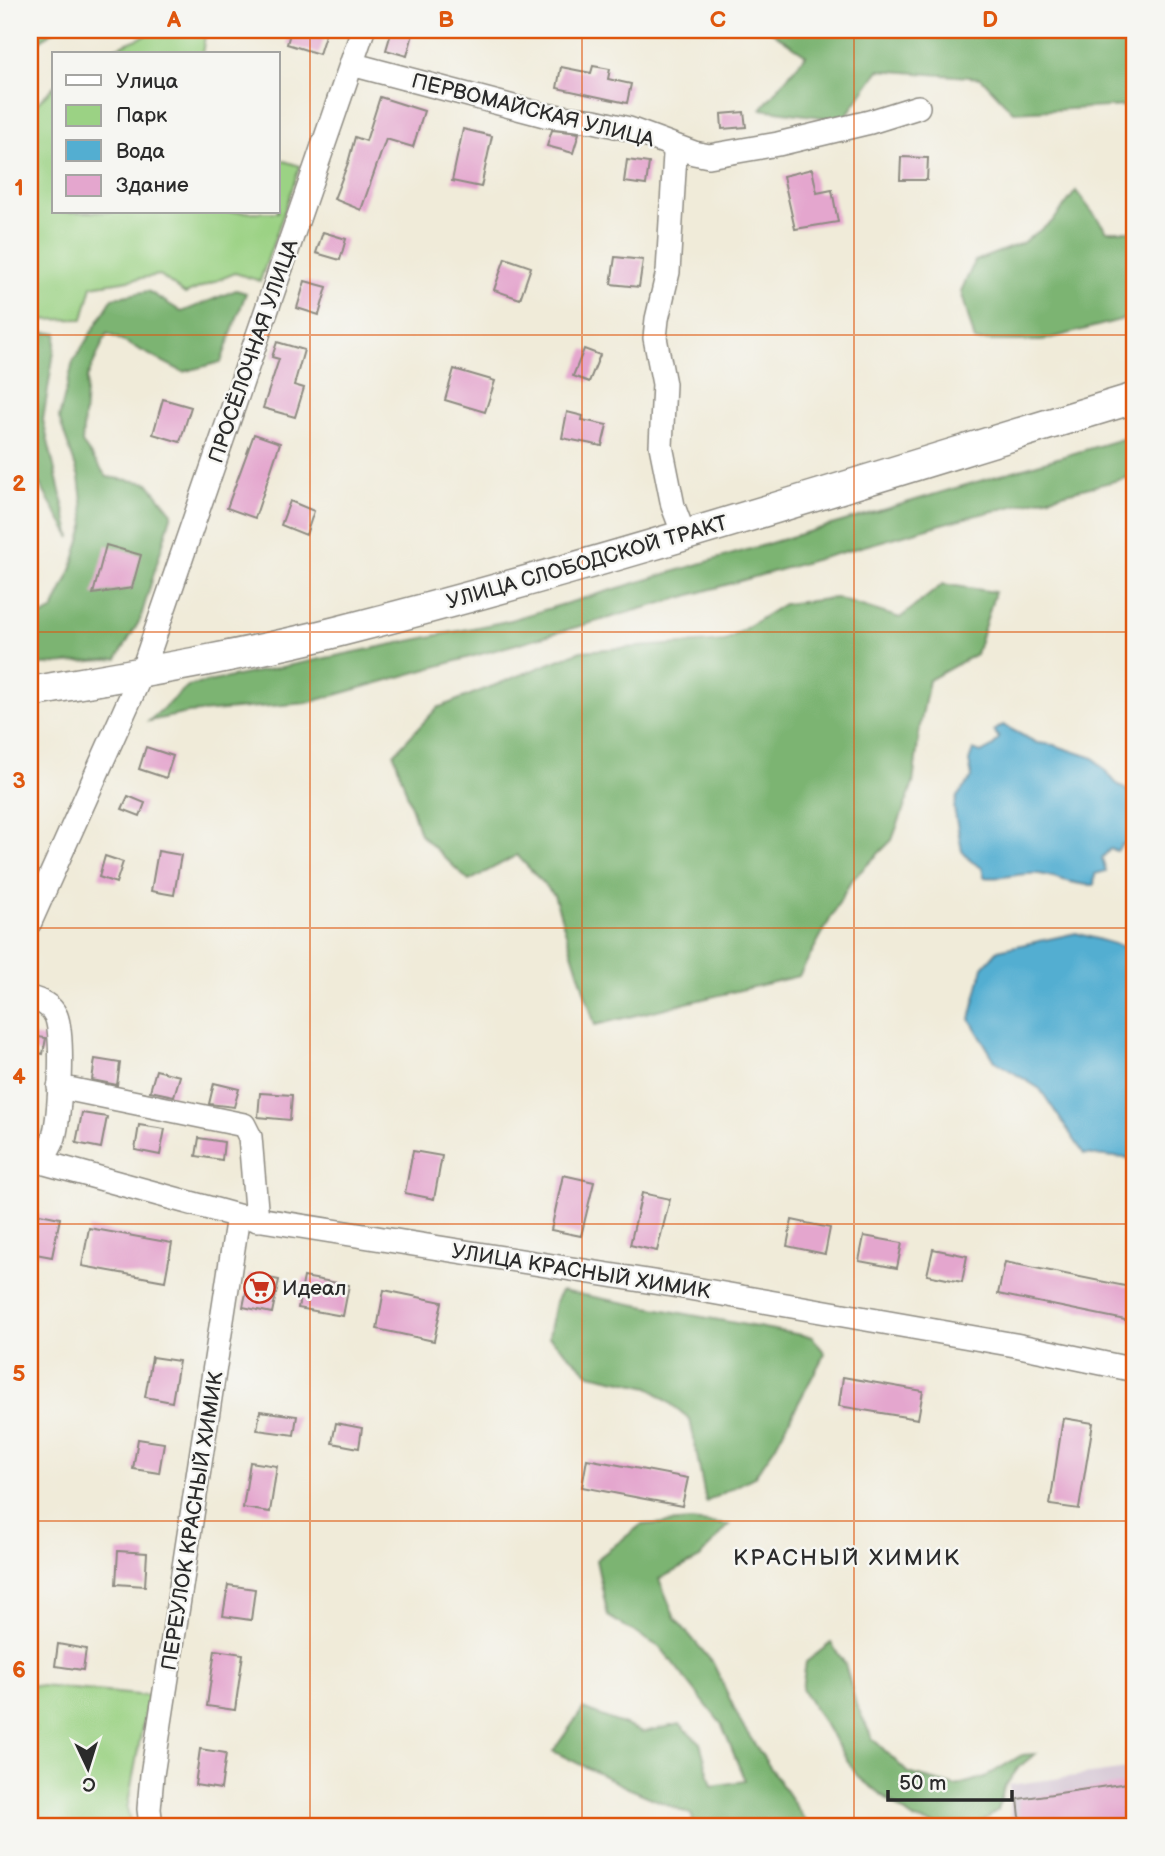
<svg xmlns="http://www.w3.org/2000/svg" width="1165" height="1856" font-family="'Balsamiq Sans',sans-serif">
<rect width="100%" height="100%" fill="#f6f6f2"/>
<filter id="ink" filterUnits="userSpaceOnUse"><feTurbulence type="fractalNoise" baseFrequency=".0143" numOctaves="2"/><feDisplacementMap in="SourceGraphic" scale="14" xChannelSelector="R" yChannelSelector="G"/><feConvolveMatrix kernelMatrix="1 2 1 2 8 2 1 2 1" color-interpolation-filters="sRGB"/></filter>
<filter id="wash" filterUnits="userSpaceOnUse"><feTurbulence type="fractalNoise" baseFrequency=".00686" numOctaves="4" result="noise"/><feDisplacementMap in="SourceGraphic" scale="28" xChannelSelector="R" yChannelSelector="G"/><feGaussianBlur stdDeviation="1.57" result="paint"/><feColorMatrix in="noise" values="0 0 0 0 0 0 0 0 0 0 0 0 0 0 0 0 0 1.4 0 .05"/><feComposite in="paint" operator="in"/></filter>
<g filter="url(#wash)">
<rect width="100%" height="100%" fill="#f0ebd9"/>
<path fill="#cfbdcf" d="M 1135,1768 L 1135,1826 L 1011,1826 L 1009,1785 Z"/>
<path fill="#9bd284" stroke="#637e58" stroke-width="2" d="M 160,30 L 206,30 L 202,54 L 100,54 Z
M 54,86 L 54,212 L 278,212 L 278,159 L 300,166 L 260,281 L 235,273 L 185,294 L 160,275 L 92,286 L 83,319 L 30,320 L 30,111 Z
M 30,1685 L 148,1696 L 127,1809 L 131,1826 L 30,1826 Z"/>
<path fill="#7cb472" stroke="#54704e" stroke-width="2" d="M 30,30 L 55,30 L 30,48 Z
M 769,30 L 1135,30 L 1135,123 L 1127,106 L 1013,112 L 981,78 L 879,70 L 843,120 L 761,109 L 806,55 Z
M 1076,191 L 1107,231 L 1132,231 L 1135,227 L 1135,316 L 1041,341 L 975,341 L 961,291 L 975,261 L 1022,243 L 1053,221 Z
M 236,290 L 246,293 L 221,362 L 183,372 L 107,333 L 87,378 L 82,443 L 107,477 L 148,483 L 172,513 L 140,620 L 117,659 L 30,666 L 30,623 L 53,610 L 71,570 L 85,524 L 79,477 L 59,418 L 73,362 L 113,298 L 148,291 L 182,312 Z
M 30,332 L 57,333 L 43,420 L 71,538 L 30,468 Z
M 1135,435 L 1135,476 L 953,521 L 307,703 L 188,713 L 149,721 L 188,686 L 507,621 Z
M 943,584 L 995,592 L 976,654 L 929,680 L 920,726 L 913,784 L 892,840 L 851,881 L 799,976 L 595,1025 L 554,895 L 517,855 L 469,881 L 420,834 L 394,754 L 437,708 L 581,651 L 725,641 L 784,604 L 836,598 L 900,618 Z
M 561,1291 L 812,1337 L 825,1353 L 775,1447 L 754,1477 L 706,1502 L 690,1419 L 649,1387 L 590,1374 L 549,1337 L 555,1302 Z
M 690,1521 L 729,1525 L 700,1558 L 659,1579 L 675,1618 L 713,1663 L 742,1725 L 809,1826 L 693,1826 L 692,1815 L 628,1788 L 553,1751 L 583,1709 L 643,1732 L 680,1724 L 700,1743 L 712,1786 L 745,1781 L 722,1725 L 661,1648 L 608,1616 L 596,1560 L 641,1525 Z
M 831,1643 L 845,1664 L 856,1704 L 872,1738 L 908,1773 L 956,1786 L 985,1777 L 1022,1755 L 1035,1754 L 1019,1767 L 1004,1788 L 998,1810 L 975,1826 L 938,1826 L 915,1820 L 858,1777 L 802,1689 L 806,1662 Z"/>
<path fill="#53aed1" stroke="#3f6c7e" stroke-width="2" d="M 1003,725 L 1037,743 L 1054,745 L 1094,758 L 1116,783 L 1128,791 L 1135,788 L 1135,848 L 1122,844 L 1117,851 L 1110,849 L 1102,858 L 1106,871 L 1095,874 L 1094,885 C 1076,886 1058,877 1039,874 C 1020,872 1003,880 984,877 L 982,868 L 971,861 L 962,851 L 954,808 L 957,797 L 972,777 L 969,761 L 973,750 L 981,753 L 992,747 L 999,738 L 994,731 Z
M 1076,933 L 1135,950 L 1135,1159 L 1084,1154 L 1040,1089 L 995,1061 L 970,1019 L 983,967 L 998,950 Z"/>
<g id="blocks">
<path fill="#e4a6ce" d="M 291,30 L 318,30 L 326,32 L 319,54 L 287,44 Z
M 392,30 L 413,34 L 407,56 L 386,50 Z
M 593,66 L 610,69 L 608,79 L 631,84 L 627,103 L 557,88 L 561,67 L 591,73 Z
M 380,97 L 424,111 L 413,147 L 386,139 L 361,210 L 334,199 L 348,163 L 355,137 L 366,141 Z
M 744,112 L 746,127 L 722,129 L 721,114 Z
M 463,129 L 492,136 L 481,187 L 452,181 Z
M 552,130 L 579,133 L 573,153 L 547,146 Z
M 901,157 L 928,158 L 927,180 L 900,180 Z
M 627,160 L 649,163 L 646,185 L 624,182 Z
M 812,169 L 817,193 L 832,190 L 838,222 L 795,229 L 783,176 Z
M 323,232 L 346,239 L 340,260 L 316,253 Z
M 615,257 L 643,260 L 639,287 L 611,284 Z
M 505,258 L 531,267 L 520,299 L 494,290 Z
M 305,281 L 327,287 L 319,315 L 297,308 Z
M 277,342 L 304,350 L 294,385 L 304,388 L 295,417 L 263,408 L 279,359 L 272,357 Z
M 584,349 L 600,355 L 589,382 L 573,376 Z
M 454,369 L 495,381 L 485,412 L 445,400 Z
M 163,399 L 191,407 L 180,442 L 153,434 Z
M 567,412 L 583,416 L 582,420 L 607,425 L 602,446 L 562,438 Z
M 254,434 L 280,443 L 255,518 L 227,508 Z
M 290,501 L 314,511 L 306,535 L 281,525 Z
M 106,545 L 141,555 L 132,588 L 93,594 Z
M 146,747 L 173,756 L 166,778 L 139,769 Z
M 128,796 L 145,803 L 140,816 L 122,809 Z
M 158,851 L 181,855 L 174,895 L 151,891 Z
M 105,856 L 123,862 L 116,883 L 99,877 Z
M 30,1036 L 46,1038 L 43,1054 L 30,1051 Z
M 95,1059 L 120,1063 L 117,1085 L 92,1080 Z
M 156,1070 L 180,1076 L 174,1096 L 150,1091 Z
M 214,1083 L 239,1089 L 234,1107 L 209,1104 Z
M 260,1093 L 292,1095 L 290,1120 L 258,1117 Z
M 82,1113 L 107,1117 L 101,1148 L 76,1143 Z
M 139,1125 L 165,1129 L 160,1155 L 135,1150 Z
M 199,1138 L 224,1142 L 222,1160 L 196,1156 Z
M 413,1151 L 442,1156 L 434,1199 L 405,1193 Z
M 563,1175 L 594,1182 L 581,1236 L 551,1230 Z
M 642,1193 L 670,1199 L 657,1251 L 630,1245 Z
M 30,1212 L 60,1218 L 52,1257 L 30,1253 Z
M 792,1220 L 830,1228 L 825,1254 L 787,1246 Z
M 89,1228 L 172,1243 L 165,1281 L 82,1266 Z
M 864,1236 L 902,1243 L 897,1268 L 859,1261 Z
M 933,1249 L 967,1256 L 962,1282 L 927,1275 Z
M 1005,1262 L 1135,1288 L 1135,1322 L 998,1294 Z
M 250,1274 L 279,1280 L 272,1313 L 243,1307 Z
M 304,1277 L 349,1285 L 343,1316 L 298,1308 Z
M 384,1290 L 442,1302 L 434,1341 L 377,1329 Z
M 152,1357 L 179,1361 L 172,1402 L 145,1397 Z
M 843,1377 L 923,1391 L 918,1419 L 839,1406 Z
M 260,1411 L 297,1416 L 294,1435 L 257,1430 Z
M 1063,1418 L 1093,1423 L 1079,1509 L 1050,1505 Z
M 336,1423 L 362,1428 L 359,1448 L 332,1443 Z
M 138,1439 L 164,1443 L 159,1473 L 133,1469 Z
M 587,1459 L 688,1478 L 682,1506 L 582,1487 Z
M 250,1462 L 277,1466 L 270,1512 L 243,1508 Z
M 118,1551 L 147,1553 L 145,1586 L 116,1584 Z
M 228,1585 L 255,1589 L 251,1620 L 223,1616 Z
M 58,1644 L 86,1649 L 83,1670 L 55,1666 Z
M 215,1650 L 243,1654 L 235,1710 L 207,1706 Z
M 200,1749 L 226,1753 L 221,1789 L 195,1785 Z
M 1135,1782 L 1135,1818 L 1077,1826 L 1021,1826 L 1018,1799 Z"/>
</g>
</g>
<g filter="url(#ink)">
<use href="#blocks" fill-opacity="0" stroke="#8e8b82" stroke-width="2"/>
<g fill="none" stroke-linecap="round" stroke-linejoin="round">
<defs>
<path id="minor" d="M 351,64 L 544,115 L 594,121 L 629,129 L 694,153 L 709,156 L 778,144 L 870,122 L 918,107
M 673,146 L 675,154 L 668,272 L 657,319 L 655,338 L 664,384 L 661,446 L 673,506 L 684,535
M 30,922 L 142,672 L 363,30
M 30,998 C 41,1001 51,1005 56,1016 C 64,1036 60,1115 54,1137 C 52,1146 45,1154 41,1162
M 59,1087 L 244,1125 L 250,1137 L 257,1220
M 30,1159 L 238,1216 L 666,1284 L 1015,1345 L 1135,1370
M 151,1826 L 149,1809 L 152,1775 L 238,1216"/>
<path id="major" d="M 30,692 C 133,674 238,657 340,631 C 608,563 871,478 1135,398"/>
</defs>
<use href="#minor" stroke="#8e8b82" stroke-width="26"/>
<use href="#major" stroke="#8e8b82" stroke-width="33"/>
<use href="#minor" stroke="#fff" stroke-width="23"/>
<use href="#major" stroke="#fff" stroke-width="30"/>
</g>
</g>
<path fill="none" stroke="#df570e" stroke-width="2" stroke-opacity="0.55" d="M 310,30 L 310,1826M 582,30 L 582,1826M 854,30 L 854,1826M 30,335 L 1135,335M 30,632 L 1135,632M 30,928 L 1135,928M 30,1224 L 1135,1224M 30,1521 L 1135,1521"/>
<defs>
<symbol id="supermarket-ring" viewBox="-11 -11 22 22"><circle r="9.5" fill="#f6f6f2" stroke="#c8321e" stroke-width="1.5"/><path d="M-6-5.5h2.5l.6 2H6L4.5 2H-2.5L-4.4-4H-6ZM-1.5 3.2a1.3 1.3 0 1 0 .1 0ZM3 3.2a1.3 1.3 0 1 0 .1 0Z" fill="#c8321e"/></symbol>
</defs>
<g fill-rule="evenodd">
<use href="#supermarket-ring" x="242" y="1270" width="35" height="35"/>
</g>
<g text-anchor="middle" stroke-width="5" stroke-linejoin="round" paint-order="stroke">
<g font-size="21" fill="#2b2b2b" stroke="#f6f6f2">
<text transform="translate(533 110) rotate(14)" y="7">ПЕРВОМАЙСКАЯ УЛИЦА</text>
<text transform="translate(253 351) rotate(-71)" y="7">ПРОСЁЛОЧНАЯ УЛИЦА</text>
<text transform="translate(587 562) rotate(-16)" y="7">УЛИЦА СЛОБОДСКОЙ ТРАКТ</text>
<text transform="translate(581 1271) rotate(9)" y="7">УЛИЦА КРАСНЫЙ ХИМИК</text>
<text transform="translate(192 1521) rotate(-81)" y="7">ПЕРЕУЛОК КРАСНЫЙ ХИМИК</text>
</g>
<g font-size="21" fill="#2b2b2b" stroke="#f6f6f2" text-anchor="start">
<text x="282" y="1295">Идеал</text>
</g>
<g font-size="23" letter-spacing="2" fill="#2b2b2b" stroke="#f6f6f2">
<text x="847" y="1565">КРАСНЫЙ ХИМИК</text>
</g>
</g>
<rect width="1165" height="1856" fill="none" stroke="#f6f6f2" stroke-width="77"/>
<rect x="52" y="52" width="228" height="161" fill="#f6f6f2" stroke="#a5a5a2" stroke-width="2"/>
<rect x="66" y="75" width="35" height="10" fill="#ffffff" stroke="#a5a5a2" stroke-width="2"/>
<text x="116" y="88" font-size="21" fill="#2b2b2b">Улица</text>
<rect x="66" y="105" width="35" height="21" fill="#9bd284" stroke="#a5a5a2" stroke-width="2"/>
<text x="116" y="122" font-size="21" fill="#2b2b2b">Парк</text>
<rect x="66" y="140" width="35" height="21" fill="#53aed1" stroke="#a5a5a2" stroke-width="2"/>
<text x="116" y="158" font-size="21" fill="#2b2b2b">Вода</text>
<rect x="66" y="175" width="35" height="21" fill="#e4a6ce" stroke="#a5a5a2" stroke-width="2"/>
<text x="116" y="192" font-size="21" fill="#2b2b2b">Здание</text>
<g transform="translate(88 1768) rotate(176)" stroke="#f6f6f2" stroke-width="5" paint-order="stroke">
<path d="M0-5L12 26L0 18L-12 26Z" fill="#2b2b2b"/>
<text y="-10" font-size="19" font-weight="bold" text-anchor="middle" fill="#2b2b2b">С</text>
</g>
<path d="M888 1790v10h124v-10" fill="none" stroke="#2b2b2b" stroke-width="3.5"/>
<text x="899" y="1790" font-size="21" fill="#2b2b2b" stroke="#f6f6f2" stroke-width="5" paint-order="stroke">50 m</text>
<rect x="38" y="38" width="1088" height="1780" fill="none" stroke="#df570e" stroke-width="2.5"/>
<g font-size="23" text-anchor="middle" font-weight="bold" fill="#df570e">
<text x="174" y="27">A</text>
<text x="446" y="27">B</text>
<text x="718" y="27">C</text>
<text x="990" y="27">D</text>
<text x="19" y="195">1</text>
<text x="19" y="491">2</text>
<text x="19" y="788">3</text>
<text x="19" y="1084">4</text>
<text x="19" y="1381">5</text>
<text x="19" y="1677">6</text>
</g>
</svg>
